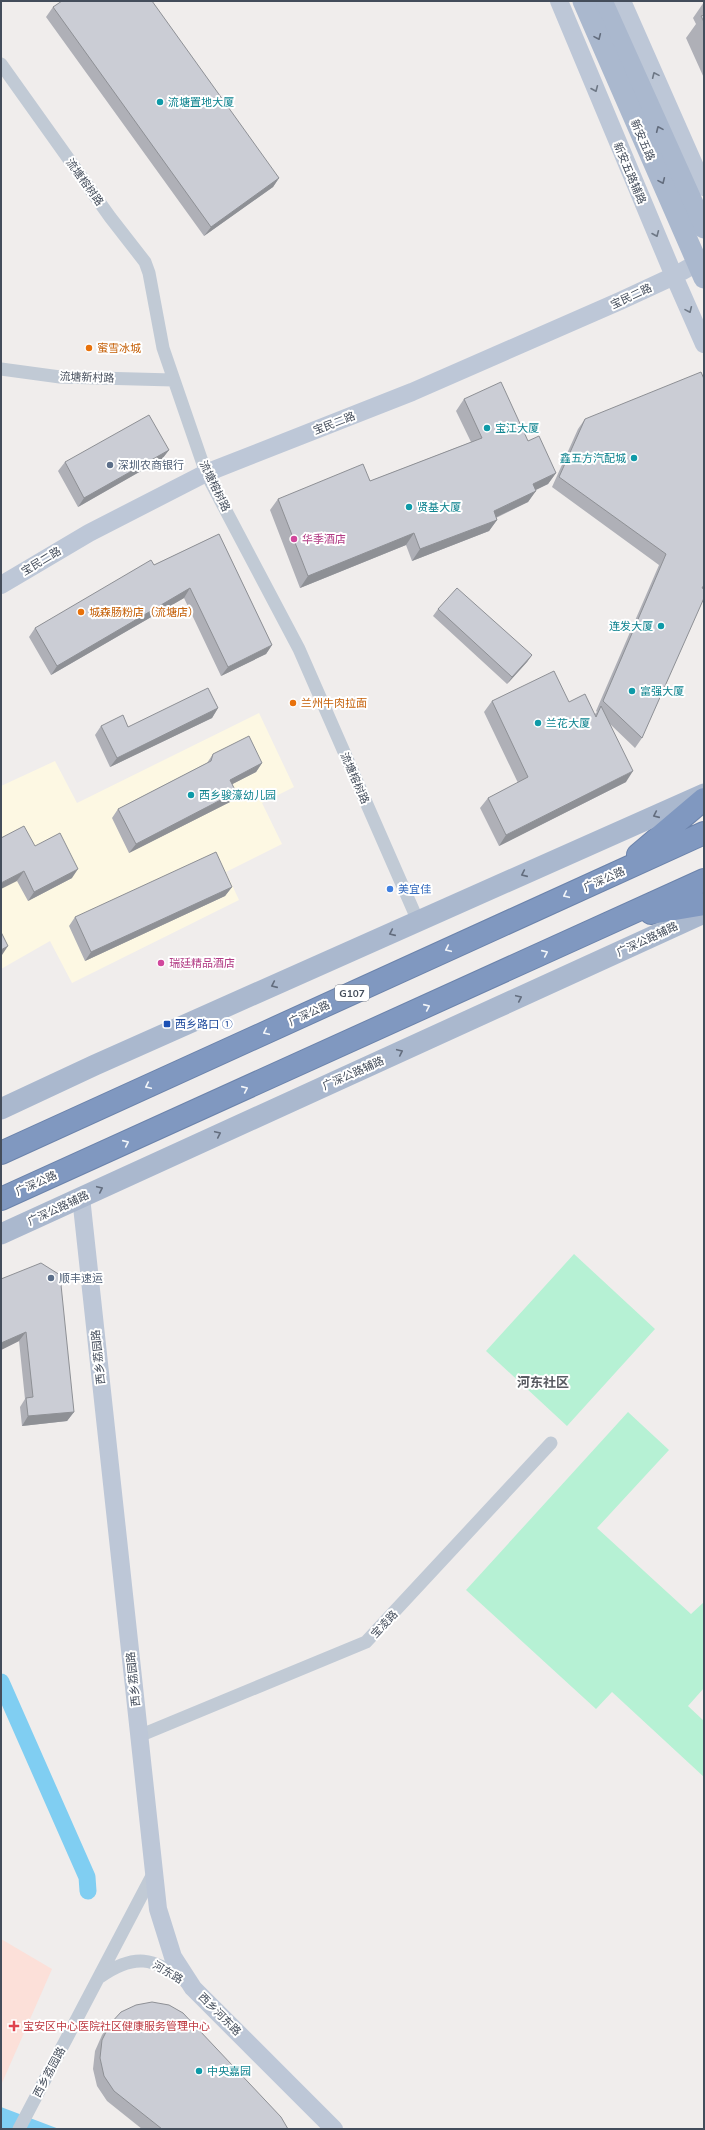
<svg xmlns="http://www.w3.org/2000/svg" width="705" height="2130" font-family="Mulish,'Noto Sans SC',sans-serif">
<rect width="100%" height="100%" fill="#f0edec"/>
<path fill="#fdf8e3" d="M 259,713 L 294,787 L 262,803 L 282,844 L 226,872 L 239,900 L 72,983 L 50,941 L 1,969 L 1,786 L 55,761 L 77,803 Z"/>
<path fill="#fce0d9" d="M 1,1939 L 52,1969 L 2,2083 L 1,2083 Z"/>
<path fill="#b6f1d4" d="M 574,1254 L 655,1329 L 567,1426 L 486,1351 Z
M 628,1412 L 669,1450 L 597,1528 L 691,1614 L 704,1602 L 704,1688 L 688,1706 L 704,1721 L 704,1777 L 612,1692 L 596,1709 L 466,1590 Z"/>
<path fill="#80cef2" d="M 1,2107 L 59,2129 L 1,2129 Z"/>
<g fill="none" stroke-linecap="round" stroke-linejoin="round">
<path stroke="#80cef2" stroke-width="17" d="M 1,1682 L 87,1877 L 88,1891"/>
<defs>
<path id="highway" d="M 638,855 L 704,799
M 651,913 L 704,904
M 1,1153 L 704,833
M 1,1199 L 704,880"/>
</defs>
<use href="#highway" stroke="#6b83ab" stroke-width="24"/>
<path stroke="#c1cad5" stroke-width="13" d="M 1,64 L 110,217 L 145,262 L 149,273 L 163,348 L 206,473 L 299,649 L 418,921
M 1,369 L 60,377 L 173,380
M 139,1736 L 366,1642 L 551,1443
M 100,1977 C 134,1953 154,1957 186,1982
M 19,2129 L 154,1872"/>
<path stroke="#bdc7d7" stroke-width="18" d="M 559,1 L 674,276 L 704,344
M 622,1 L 704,187
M 1,585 L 89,533 L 206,473 L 412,392 L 620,301 L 674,276 L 704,259
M 81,1197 L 158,1909 L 173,1957 L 193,1988 L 334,2129"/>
<path stroke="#aab8ce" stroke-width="21" d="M 602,1 L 704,228
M 1,1109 L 95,1065 L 704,794
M 1,1234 L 704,913"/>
<use href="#highway" stroke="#8098c0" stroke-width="22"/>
<path stroke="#aab8ce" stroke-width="21" d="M 583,1 L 704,278"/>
</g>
<path fill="#afb0b7" d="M 704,2 L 704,78 L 686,38 L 696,24 L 693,18 Z
M 53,7 L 279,178 L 273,187 L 204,236 L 46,17 Z
M 464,399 L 528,441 L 556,473 L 548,484 L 536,490 L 528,502 L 496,518 L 497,520 L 489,531 L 412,561 L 406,545 L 300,588 L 270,510 L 278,499 L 370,481 L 471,442 L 456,411 Z
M 585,419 L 702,588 L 642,738 L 635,748 L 610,724 L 626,782 L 499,846 L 480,808 L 488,798 L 518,783 L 484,712 L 492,701 L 569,702 L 595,714 L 597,712 L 596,711 L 659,565 L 552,487 L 578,429 Z
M 169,450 L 162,459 L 78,507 L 58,471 L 65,462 Z
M 219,534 L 272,645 L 266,654 L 221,676 L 184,598 L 51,675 L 29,637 L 35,628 L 154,565 Z
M 438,609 L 532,655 L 527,662 L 507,684 L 433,616 Z
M 218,708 L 212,718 L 110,767 L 95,735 L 101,726 L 128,727 Z
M 213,754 L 262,763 L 256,772 L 232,784 L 236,792 L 230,802 L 129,853 L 112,818 L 118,809 L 207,763 Z
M 35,846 L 72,878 L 28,901 L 17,881 Z
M 232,887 L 225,896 L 85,961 L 69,926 L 75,917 Z
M 1,1279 L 74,1412 L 67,1421 L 22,1426 L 20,1407 L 25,1399 L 19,1341 L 1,1350 Z
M 110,2024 L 288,2129 L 142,2129 L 107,2101 L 97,2086 L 93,2069 L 95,2051 L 102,2035 Z"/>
<path fill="#8e9095" d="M 279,178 L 273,187 L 204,236 L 211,227 Z
M 169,450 L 162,459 L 78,507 L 84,498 Z
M 556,473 L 548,484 L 525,495 L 533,484 Z
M 536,491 L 528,502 L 486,522 L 494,511 Z
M 497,520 L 489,531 L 412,561 L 420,549 Z
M 414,533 L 406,545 L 300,588 L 308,576 Z
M 190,588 L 184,598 L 51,675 L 57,666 Z
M 272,645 L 266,654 L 221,676 L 228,667 Z
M 532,655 L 527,662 L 507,684 L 512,677 Z
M 218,708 L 212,718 L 110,767 L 117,758 Z
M 262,763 L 256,772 L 223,789 L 230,780 Z
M 633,771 L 626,782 L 499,846 L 506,835 Z
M 236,792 L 230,802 L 129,853 L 136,844 Z
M 78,869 L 72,878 L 28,901 L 34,892 Z
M 24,871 L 17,881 L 1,889 L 1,883 Z
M 232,887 L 225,896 L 85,961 L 91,952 Z
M 8,946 L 2,955 L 1,955 L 1,950 Z
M 26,1332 L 19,1341 L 1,1350 L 1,1343 Z
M 74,1412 L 67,1421 L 22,1426 L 28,1416 Z"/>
<path fill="#cbcdd5" stroke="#8e9095" d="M 62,1 L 152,1 L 279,178 L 211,227 L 53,7 Z
M 704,15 L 704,22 L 701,16 Z
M 701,372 L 704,379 L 704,585 L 702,588 L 704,589 L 704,598 L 642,738 L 603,701 L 666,554 L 559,477 L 585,419 Z
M 501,382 L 528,441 L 539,436 L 556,473 L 533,484 L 536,491 L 494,511 L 497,520 L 420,549 L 414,533 L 308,576 L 278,499 L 363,464 L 370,481 L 482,438 L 464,399 Z
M 149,415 L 169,450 L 84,498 L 65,462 Z
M 219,534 L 272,645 L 228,667 L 190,588 L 57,666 L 35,628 L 151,560 L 154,565 Z
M 457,588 L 532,655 L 512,677 L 438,609 Z
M 554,671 L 569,702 L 585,694 L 596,717 L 601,706 L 633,771 L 506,835 L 488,798 L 528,777 L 492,701 Z
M 208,688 L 218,708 L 117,758 L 101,726 L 123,715 L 128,727 Z
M 249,736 L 262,763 L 230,780 L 236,792 L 136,844 L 118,809 L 211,761 L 213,754 Z
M 24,826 L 35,846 L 60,833 L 78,869 L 34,892 L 24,871 L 1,883 L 1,838 Z
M 216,852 L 232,887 L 91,952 L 75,917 Z
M 1,932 L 8,946 L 1,950 Z
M 41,1263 L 60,1275 L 74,1412 L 28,1416 L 26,1398 L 33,1397 L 26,1332 L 1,1343 L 1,1279 Z
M 152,2002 L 169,2005 L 183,2013 L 281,2117 L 288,2129 L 162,2129 L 114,2091 L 104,2076 L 100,2058 L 102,2040 L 110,2024 L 121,2012 L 136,2005 Z"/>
<defs><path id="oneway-chevron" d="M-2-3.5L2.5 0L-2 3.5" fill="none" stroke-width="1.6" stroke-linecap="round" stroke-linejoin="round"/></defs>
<g stroke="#636d7e">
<use href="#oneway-chevron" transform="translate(598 37) rotate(66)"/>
<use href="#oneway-chevron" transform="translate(659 129) rotate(-114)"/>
<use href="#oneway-chevron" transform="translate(662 181) rotate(66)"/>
<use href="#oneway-chevron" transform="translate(656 815) rotate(156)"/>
<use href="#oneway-chevron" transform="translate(524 874) rotate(156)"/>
<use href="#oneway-chevron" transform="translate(392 933) rotate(156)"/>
<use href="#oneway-chevron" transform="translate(274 985) rotate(156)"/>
<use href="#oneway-chevron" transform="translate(519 998) rotate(-25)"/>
<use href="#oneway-chevron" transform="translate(400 1052) rotate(-25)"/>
<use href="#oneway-chevron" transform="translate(218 1134) rotate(-25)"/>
<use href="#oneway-chevron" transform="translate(100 1189) rotate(-25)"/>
</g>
<g stroke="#6e7886">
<use href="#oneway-chevron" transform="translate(655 75) rotate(-114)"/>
<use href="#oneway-chevron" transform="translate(595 89) rotate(67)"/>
<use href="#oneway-chevron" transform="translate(656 234) rotate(67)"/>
<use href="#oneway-chevron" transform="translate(689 310) rotate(66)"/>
</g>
<g stroke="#f2f5f9">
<use href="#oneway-chevron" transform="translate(566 895) rotate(155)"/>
<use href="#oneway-chevron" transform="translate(448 949) rotate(155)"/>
<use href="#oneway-chevron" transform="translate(545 953) rotate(-24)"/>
<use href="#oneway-chevron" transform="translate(427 1007) rotate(-24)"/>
<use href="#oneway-chevron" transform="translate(266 1032) rotate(155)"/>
<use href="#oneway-chevron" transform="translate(148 1086) rotate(155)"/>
<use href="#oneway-chevron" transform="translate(245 1089) rotate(-24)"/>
<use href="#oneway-chevron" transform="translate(126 1143) rotate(-24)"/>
</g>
<g fill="#0f9aa8" stroke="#fff" stroke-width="1.5">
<circle cx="160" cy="102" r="4"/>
<circle cx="487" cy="428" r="4"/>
<circle cx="634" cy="458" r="4"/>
<circle cx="409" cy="507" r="4"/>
<circle cx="661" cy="626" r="4"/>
<circle cx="632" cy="691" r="4"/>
<circle cx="538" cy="723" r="4"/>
<circle cx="191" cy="795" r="4"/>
<circle cx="199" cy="2071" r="4"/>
</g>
<g fill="#e8710a" stroke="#fff" stroke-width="1.5">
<circle cx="89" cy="348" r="4"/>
<circle cx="81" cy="612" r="4"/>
<circle cx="293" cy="703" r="4"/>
</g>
<g fill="#5c6f8a" stroke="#fff" stroke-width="1.5">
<circle cx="110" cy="465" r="4"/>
<circle cx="51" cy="1278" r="4"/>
</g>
<g fill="#d1479c" stroke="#fff" stroke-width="1.5">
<circle cx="294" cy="539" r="4"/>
<circle cx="161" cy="963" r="4"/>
</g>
<circle fill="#3f7fe0" stroke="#fff" stroke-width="1.5" cx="390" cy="889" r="4"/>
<rect fill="#1a4fb4" stroke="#fff" stroke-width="1.5" x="163" y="1020" width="8" height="8" rx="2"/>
<path fill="#e0444e" stroke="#fff" stroke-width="1.5" d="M12 2020h4v4h4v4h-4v4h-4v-4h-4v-4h4z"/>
<g text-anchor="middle" stroke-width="4" stroke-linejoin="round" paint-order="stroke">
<rect fill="#fff" stroke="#7c828c" stroke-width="1" x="335" y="985" width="34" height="16" rx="3"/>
<g font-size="10" font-weight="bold" fill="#444d5b">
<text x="352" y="997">G107</text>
</g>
<g font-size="11" fill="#0d838f" stroke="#fff" text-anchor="start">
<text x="168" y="106">流塘置地大厦</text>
<text x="495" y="432">宝江大厦</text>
<text x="626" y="462" text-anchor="end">鑫五方汽配城</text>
<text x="417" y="511">贤基大厦</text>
<text x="653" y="630" text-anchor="end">连发大厦</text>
<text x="640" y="695">富强大厦</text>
<text x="546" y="727">兰花大厦</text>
<text x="199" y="799">西乡骏濠幼儿园</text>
<text x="207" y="2075">中央嘉园</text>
</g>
<g font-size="11" fill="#444d5b" stroke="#fff">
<text transform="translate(643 140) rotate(66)" y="4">新安五路</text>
<text transform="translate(630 173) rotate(67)" y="4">新安五路辅路</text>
<text transform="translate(85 182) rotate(54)" y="4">流塘榕树路</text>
<text transform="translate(631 296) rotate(-25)" y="4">宝民二路</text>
<text transform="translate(87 377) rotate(2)" y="4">流塘新村路</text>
<text transform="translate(334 423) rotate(-21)" y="4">宝民二路</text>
<text transform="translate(215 486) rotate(64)" y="4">流塘榕树路</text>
<text transform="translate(41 561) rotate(-31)" y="4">宝民二路</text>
<text transform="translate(355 778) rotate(66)" y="4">流塘榕树路</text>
<text transform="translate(604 879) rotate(-24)" y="4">广深公路</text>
<text transform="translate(647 939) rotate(-25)" y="4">广深公路辅路</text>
<text transform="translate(309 1013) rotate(-25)" y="4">广深公路</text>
<text transform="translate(353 1073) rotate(-24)" y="4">广深公路辅路</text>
<text transform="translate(36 1183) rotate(-24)" y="4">广深公路</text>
<text transform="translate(58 1208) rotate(-25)" y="4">广深公路辅路</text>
<text transform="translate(98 1357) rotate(-96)" y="4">西乡荔园路</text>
<text transform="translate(384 1624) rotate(-47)" y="4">宝凌路</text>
<text transform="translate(133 1679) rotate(-96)" y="4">西乡荔园路</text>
<text transform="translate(168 1972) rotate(30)" y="4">河东路</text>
<text transform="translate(220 2014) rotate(45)" y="4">西乡河东路</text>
<text transform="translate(49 2072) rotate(-62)" y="4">西乡荔园路</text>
</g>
<g font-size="11" fill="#c56008" stroke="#fff" text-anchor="start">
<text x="97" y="352">蜜雪冰城</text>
<text x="89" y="616">城森肠粉店（流塘店）</text>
<text x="301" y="707">兰州牛肉拉面</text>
</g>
<g font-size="11" fill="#4e5e75" stroke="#fff" text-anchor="start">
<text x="118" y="469">深圳农商银行</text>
<text x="59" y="1282">顺丰速运</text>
</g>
<g font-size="11" fill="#b23c85" stroke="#fff" text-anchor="start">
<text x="302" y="543">华季酒店</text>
<text x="169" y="967">瑞廷精品酒店</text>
</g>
<g font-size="11" fill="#366cbe" stroke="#fff" text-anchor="start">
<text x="398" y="893">美宜佳</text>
</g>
<g font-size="11" fill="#164399" stroke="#fff" text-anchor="start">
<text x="175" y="1028">西乡路口 ①</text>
</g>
<g font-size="11" fill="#be3a42" stroke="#fff" text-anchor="start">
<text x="23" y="2030">宝安区中心医院社区健康服务管理中心</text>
</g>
<g font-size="13" font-weight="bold" fill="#595c62" stroke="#fff">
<text x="543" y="1387">河东社区</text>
</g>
</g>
<rect width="705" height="2130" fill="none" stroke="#444d5b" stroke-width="4"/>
</svg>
